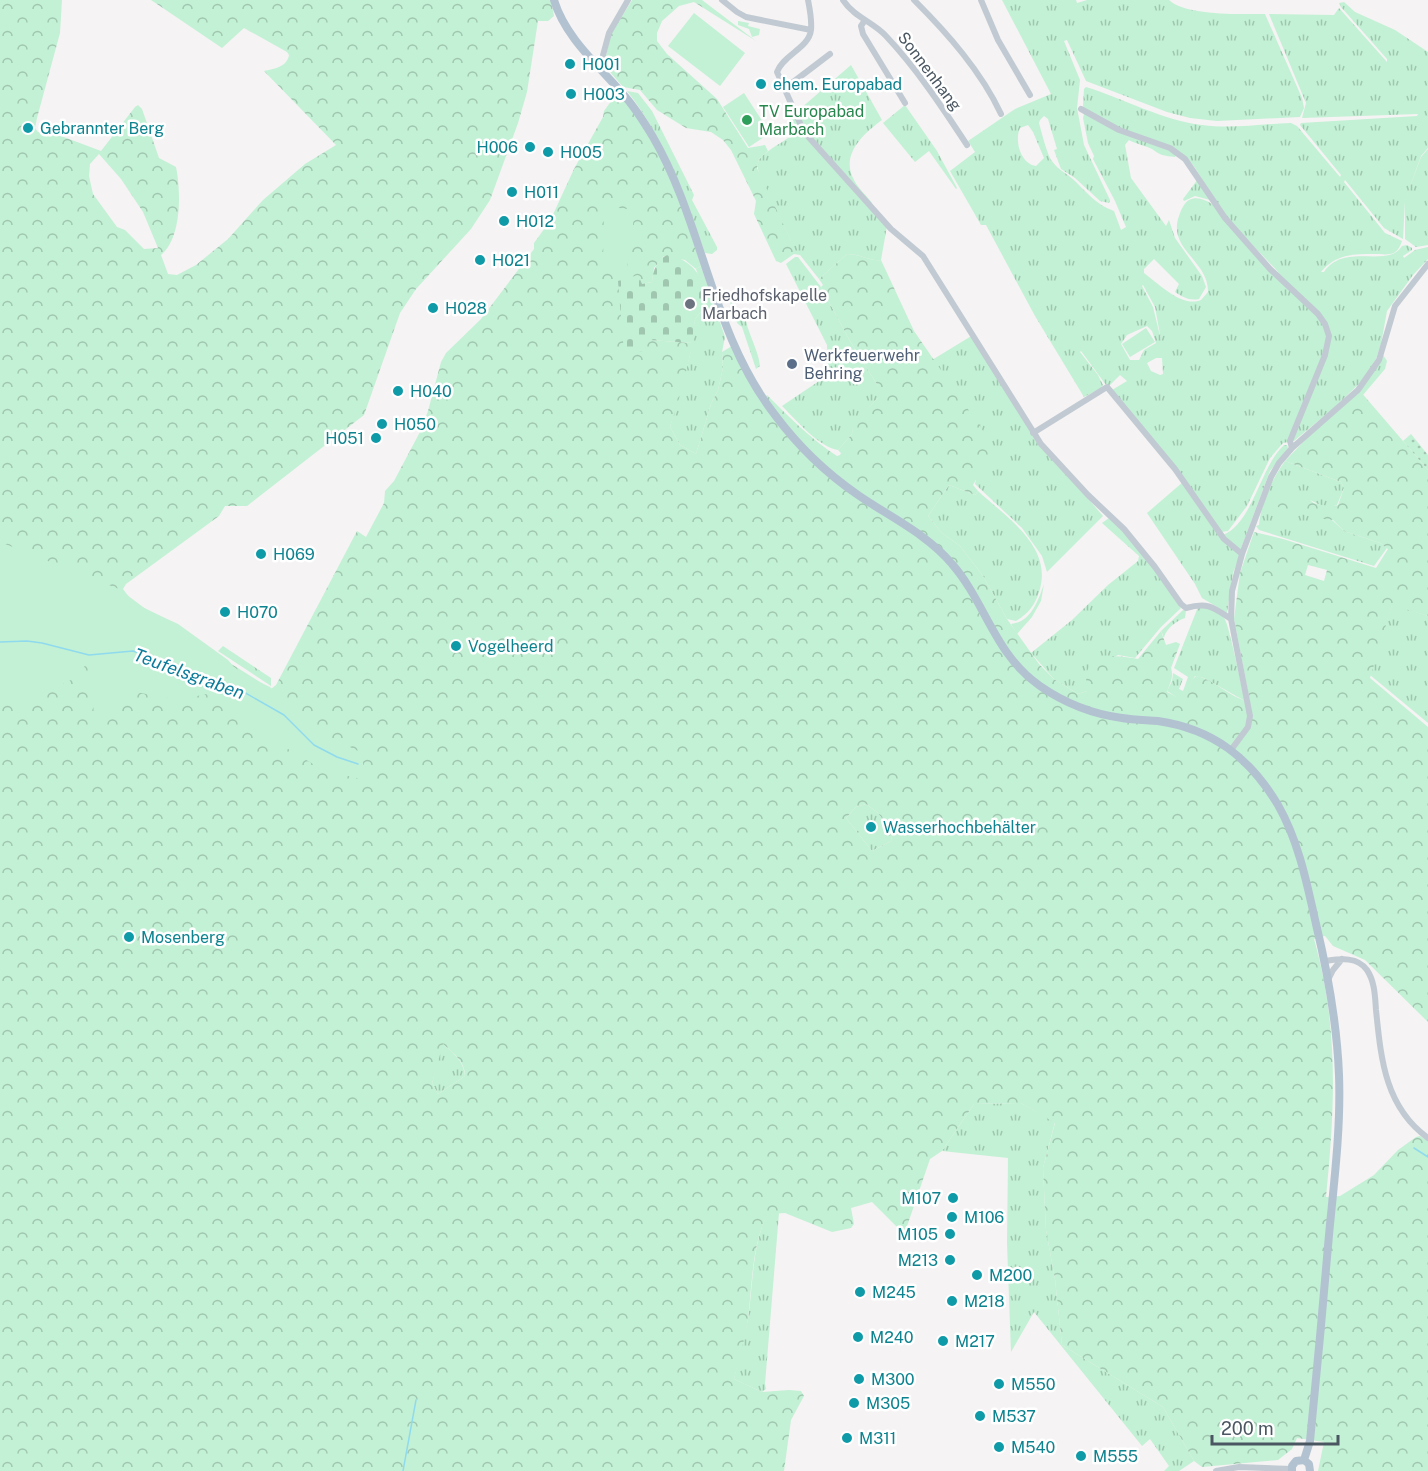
<svg xmlns="http://www.w3.org/2000/svg" width="1428" height="1471" font-family="'Public Sans',sans-serif">
<defs>
<pattern id="grass-tufts" width="24" height="20" patternUnits="userSpaceOnUse" patternTransform="scale(1.5)"><rect width="24" height="20" fill="#c3f1d5"/><path d="M3 7l-1-3M5 7V3M7 7l1-3M15 17l-1-3M17 17v-4M19 17l1-3" fill="none" stroke="#a0c6b0"/></pattern>
<pattern id="forest-crowns" width="20" height="18" patternUnits="userSpaceOnUse" patternTransform="scale(1.5)"><rect width="20" height="18" fill="#c3f1d5"/><path d="M2 6a3 3 0 1 1 6 0M12 15a3 3 0 1 1 6 0" fill="none" stroke="#a0c6b0"/></pattern>
<pattern id="cemetery-stones" width="16" height="16" patternUnits="userSpaceOnUse" patternTransform="scale(1.5)"><rect width="16" height="16" fill="#c3f1d5"/><path d="M2 7V4a2 2 0 0 1 4 0v3zM10 15v-3a2 2 0 0 1 4 0v3z" fill="#a0c6b0"/></pattern>
<pattern id="garden-dots" width="8" height="8" patternUnits="userSpaceOnUse" patternTransform="scale(1.5)"><rect width="8" height="8" fill="#c3f1d5"/><path d="M2 2h.1M6 6h.1" fill="none" stroke="#a0c6b0" stroke-width="1.8" stroke-linecap="round"/></pattern>
</defs>
<rect width="100%" height="100%" fill="#f5f3f3"/>
<path fill="url(#grass-tufts)" fill-rule="evenodd" d="M 1002,0 L 1076,0 L 1077,3 L 1087,0 L 1169,0 C 1185,16 1242,14 1265,14 L 1302,98 L 1304,108 L 1300,117 L 1217,121 L 1190,118 L 1167,112 L 1086,81 L 1067,40 L 1064,41 L 1080,80 L 1077,108 L 1084,145 L 1110,200 L 1109,203 L 1100,201 L 1075,178 L 1061,169 L 1054,150 L 1057,149 L 1048,119 L 1044,116 L 1040,120 L 1039,123 C 1042,134 1045,146 1049,156 C 1054,168 1067,173 1076,182 C 1088,194 1097,205 1114,211 L 1121,230 L 1126,227 L 1115,201 L 1093,159 L 1094,156 L 1088,143 L 1083,118 L 1084,114 L 1086,114 L 1083,106 L 1084,89 L 1086,87 C 1124,99 1162,120 1202,125 C 1231,129 1262,124 1291,123 L 1297,126 L 1340,177 L 1341,175 L 1300,125 L 1301,123 L 1417,116 L 1418,114 L 1302,118 L 1306,103 L 1269,14 L 1334,15 L 1339,8 L 1387,62 L 1387,59 L 1341,7 L 1339,3 L 1344,2 L 1355,12 L 1395,30 L 1428,52 L 1428,148 L 1421,156 L 1405,200 L 1421,157 L 1428,149 L 1428,245 L 1416,247 L 1405,239 L 1405,201 L 1403,239 L 1384,228 L 1345,180 L 1344,182 L 1385,233 L 1402,241 C 1400,247 1397,253 1390,254 C 1385,255 1379,254 1375,254 C 1353,254 1336,254 1321,272 L 1324,272 C 1344,242 1388,269 1402,246 L 1407,245 L 1412,248 L 1412,250 L 1403,256 L 1404,258 L 1415,250 L 1428,247 L 1428,259 L 1413,275 L 1387,311 L 1381,344 L 1376,359 L 1363,380 L 1335,407 L 1294,441 L 1283,443 L 1270,458 L 1247,506 L 1228,531 L 1221,532 L 1112,390 L 1127,381 L 1120,375 L 1108,387 L 1106,385 L 1081,351 L 1080,352 L 1098,375 L 1103,385 L 1100,389 L 1084,397 L 1035,316 L 986,225 L 981,225 L 950,171 L 975,152 L 968,141 L 1015,109 L 1051,94 ZM 1028,125 L 1033,132 L 1044,158 L 1036,166 C 1021,164 1014,141 1020,128 ZM 1129,140 C 1136,144 1147,146 1152,149 C 1160,155 1164,156 1175,157 L 1178,151 C 1197,162 1203,186 1216,203 C 1235,228 1258,250 1279,273 L 1261,262 L 1212,204 C 1205,200 1197,196 1189,200 C 1184,203 1181,210 1179,216 C 1167,249 1209,261 1208,292 L 1201,300 C 1182,308 1159,284 1144,273 L 1144,269 L 1154,259 L 1179,284 L 1175,292 C 1183,297 1189,301 1199,299 L 1206,287 L 1202,276 L 1175,238 L 1169,220 L 1166,226 L 1131,178 L 1125,145 ZM 1143,285 L 1155,307 L 1161,340 L 1153,307 L 1142,286 ZM 1147,326 L 1152,331 L 1156,343 L 1144,350 L 1139,360 L 1130,360 L 1121,344 L 1127,335 ZM 1156,358 L 1162,358 L 1163,374 L 1160,375 L 1151,371 L 1147,363 Z
M 851,65 L 882,120 C 863,134 840,155 854,180 C 858,188 867,196 872,203 L 871,204 L 887,226 L 881,260 C 871,262 861,254 847,254 L 819,279 L 800,255 L 794,254 C 793,231 750,176 759,160 C 763,152 784,142 792,135 L 793,129 L 784,105 L 787,102 L 793,115 Z
M 627,91 L 638,93 L 652,111 L 694,195 L 692,200 L 717,247 L 717,250 L 712,254 L 705,253 C 685,196 665,139 627,91 Z
M 905,105 L 937,151 L 957,188 L 956,189 L 929,151 L 915,162 L 883,123 Z
M 1198,179 L 1210,200 L 1195,196 L 1184,201 L 1183,199 Z
M 795,257 L 798,257 L 821,287 L 850,341 L 878,386 L 878,398 L 854,422 L 852,434 L 838,450 C 820,448 795,419 782,406 L 828,375 L 827,345 L 786,264 Z
M 701,266 L 725,337 L 722,352 L 723,368 L 718,390 L 711,404 L 696,454 L 680,445 L 670,427 L 690,355 L 695,319 L 708,303 L 696,269 Z
M 731,301 L 740,316 L 745,313 C 746,332 758,347 760,366 L 756,369 L 742,327 L 738,324 L 729,311 Z
M 973,335 L 1032,434 L 1103,516 L 1047,572 L 1042,556 L 1022,528 L 975,484 C 977,471 988,461 998,454 L 932,360 Z
M 1383,355 L 1387,361 L 1385,369 L 1363,395 L 1360,391 Z
M 1284,445 L 1287,445 L 1288,448 L 1270,471 L 1240,551 L 1223,535 C 1253,523 1260,467 1284,445 Z
M 1285,461 L 1341,482 L 1344,488 L 1337,505 C 1327,509 1320,505 1310,500 L 1344,531 L 1380,543 L 1387,548 L 1374,566 L 1259,530 L 1256,526 L 1259,525 C 1261,503 1272,479 1285,461 Z
M 1183,482 L 1240,555 L 1233,573 L 1227,613 L 1202,598 L 1195,584 L 1147,513 Z
M 949,485 L 975,495 L 978,491 C 1007,518 1054,547 1039,592 C 1035,605 1028,614 1016,621 L 1007,619 L 983,576 L 960,546 L 942,533 L 928,516 Z
M 1109,518 C 1135,542 1165,577 1181,608 L 1161,627 L 1135,658 L 1118,655 L 1087,672 L 1087,691 L 1078,694 L 1054,679 L 1031,653 L 1072,620 L 1108,585 L 1138,561 L 1139,556 L 1102,523 Z
M 1044,584 L 1041,601 L 1032,617 L 1017,634 L 1011,624 C 1031,622 1038,601 1044,584 Z
M 1392,604 L 1428,616 L 1428,723 L 1370,675 Z
M 1198,607 C 1207,607 1218,611 1224,618 C 1229,623 1242,689 1245,701 L 1204,678 L 1195,676 L 1181,700 L 1167,691 L 1172,681 L 1173,673 L 1183,679 L 1179,689 L 1183,691 L 1188,677 L 1174,668 Z
M 1183,610 L 1186,610 L 1185,618 C 1176,621 1167,628 1164,637 L 1161,631 Z
M 223,646 L 271,678 L 271,686 L 218,651 Z
M 866,804 L 877,812 L 893,832 L 891,841 L 872,851 L 846,818 L 856,807 Z
M 442,1043 C 453,1053 464,1061 465,1076 L 438,1094 L 432,1083 Z
M 1021,1103 L 1055,1122 L 1043,1168 L 1046,1230 L 1055,1279 L 1062,1345 L 1163,1407 L 1194,1461 L 1179,1471 L 1164,1471 L 1169,1466 L 1150,1439 L 1142,1446 L 1034,1312 L 1011,1352 L 1007,1243 L 1008,1158 L 942,1151 L 974,1104 Z
M 768,1213 L 779,1213 L 765,1384 L 766,1389 L 762,1392 L 734,1379 C 738,1359 744,1339 748,1319 C 753,1286 752,1243 768,1213 Z"/>
<path fill="url(#forest-crowns)" fill-rule="evenodd" d="M 0,0 L 62,0 L 60,33 L 37,118 L 35,128 L 38,132 L 61,136 L 101,151 L 135,107 L 138,105 L 142,109 L 159,158 L 176,167 C 181,191 182,238 161,255 L 168,274 L 177,275 L 196,265 L 228,239 L 263,200 L 305,164 L 336,145 L 264,71 C 274,69 287,67 289,55 L 287,52 L 244,28 L 222,48 L 151,0 L 551,0 L 554,16 L 548,21 L 538,21 L 527,92 L 518,123 L 490,200 L 471,229 L 416,289 L 400,313 L 364,415 L 247,506 L 225,506 L 219,516 L 126,584 L 123,589 L 129,597 L 128,600 L 175,623 L 222,658 L 271,689 L 276,685 L 357,531 L 366,537 L 384,503 L 385,491 L 394,481 L 421,430 L 428,411 L 441,362 L 446,353 L 481,319 L 534,249 L 534,243 L 550,221 L 574,169 L 603,117 L 604,111 L 617,93 C 664,137 682,207 701,266 L 696,269 L 685,260 L 664,256 L 654,268 L 652,282 L 642,284 L 649,340 L 693,343 L 681,392 L 670,427 L 680,445 L 696,454 L 711,404 L 718,390 L 723,368 L 722,352 L 732,346 L 763,401 L 767,395 C 789,417 811,439 837,456 L 840,455 L 841,453 L 838,450 L 852,434 L 853,422 L 878,398 L 878,386 L 850,341 L 821,287 L 823,285 L 819,279 L 847,254 C 861,254 871,262 881,260 L 914,331 L 999,454 C 986,462 980,473 973,485 L 978,491 L 975,495 L 949,485 L 928,516 L 942,533 L 960,546 L 983,576 L 1007,619 L 1039,664 L 1054,679 L 1078,694 L 1087,691 C 1087,685 1085,676 1087,671 C 1095,651 1122,656 1138,659 L 1161,631 L 1166,645 L 1176,642 L 1180,644 L 1171,668 C 1174,677 1170,683 1167,692 L 1181,699 L 1193,679 L 1196,676 C 1214,679 1230,698 1250,702 L 1234,619 L 1240,573 L 1254,532 L 1283,539 L 1376,568 L 1388,549 L 1380,543 L 1344,531 L 1333,520 L 1315,518 L 1278,507 L 1275,500 L 1278,493 L 1280,491 C 1295,496 1325,510 1338,505 L 1344,488 L 1341,482 L 1285,461 L 1307,438 L 1360,391 L 1428,470 L 1428,616 L 1392,605 L 1370,678 L 1428,727 L 1428,1022 L 1365,960 L 1333,946 L 1325,936 L 1314,939 C 1339,1027 1335,1107 1326,1197 L 1340,1196 L 1374,1175 L 1398,1150 L 1416,1137 L 1420,1136 L 1428,1141 L 1428,1471 L 1318,1471 L 1324,1442 L 1297,1438 L 1292,1449 L 1278,1460 L 1202,1467 L 1194,1461 L 1163,1407 L 1062,1345 L 1055,1279 L 1046,1230 L 1043,1168 L 1055,1123 L 1021,1103 L 974,1104 L 942,1151 L 930,1159 L 905,1232 L 901,1231 L 872,1202 L 851,1208 L 854,1224 L 851,1228 L 832,1232 L 785,1213 L 768,1214 C 752,1242 752,1286 748,1319 C 745,1339 739,1359 734,1379 L 762,1392 L 789,1390 L 801,1391 L 804,1396 L 791,1420 L 784,1471 L 0,1471 ZM 99,154 L 121,179 L 143,212 L 158,248 L 144,249 L 125,230 L 117,227 L 93,194 L 89,176 L 90,164 ZM 1308,565 L 1327,570 L 1324,581 L 1305,575 ZM 866,804 L 877,812 L 893,832 L 891,841 L 872,851 L 846,818 L 856,807 ZM 443,1044 C 453,1053 465,1061 465,1076 L 438,1094 L 432,1083 Z
M 632,0 L 702,0 L 756,41 L 694,2 L 679,6 L 662,21 L 657,33 L 657,41 L 667,54 L 717,99 L 748,148 L 765,145 L 768,151 L 759,159 L 757,168 L 794,247 L 794,254 L 781,263 L 776,261 L 754,214 L 756,201 L 731,150 L 723,140 L 711,132 L 686,128 L 657,110 L 640,90 L 623,87 L 604,65 L 611,34 Z"/>
<path fill="url(#cemetery-stones)" d="M 669,254 C 698,265 700,274 708,303 L 695,319 L 693,343 L 649,340 L 643,351 L 624,353 L 618,281 L 638,275 L 642,284 L 652,282 C 653,270 657,259 669,254 Z"/>
<path fill="#c3f1d5" d="M 694,13 L 745,53 L 720,86 L 668,46 Z
M 738,21 L 749,23 L 748,26 L 760,29 L 759,35 L 752,37 L 749,29 L 738,25 Z
M 744,93 L 770,133 L 749,147 L 723,107 Z
M 604,206 L 635,210 L 627,268 L 603,265 Z
M 1146,328 L 1155,342 L 1130,357 L 1122,344 Z
M 0,542 L 119,589 L 147,610 L 178,624 L 228,660 L 234,667 L 249,677 L 270,687 L 316,730 L 362,753 L 365,780 L 323,770 L 258,731 L 237,708 L 206,694 L 180,700 L 135,692 L 95,729 L 91,676 L 88,662 L 75,678 L 31,700 L 0,700 Z"/>
<path fill="url(#garden-dots)" d="M 1411,434 L 1428,455 L 1428,470 L 1403,441 Z"/>
<g fill="none" stroke-linecap="round" stroke-linejoin="round">
<path stroke="#90daee" stroke-width="1.5" d="M 0,642 L 27,641 L 42,643 L 89,655 L 133,651 L 242,691 L 284,715 L 314,745 L 337,757 L 358,764
M 1414,1148 L 1428,1157
M 403,1471 L 416,1400"/>
<path stroke="#c1cad2" stroke-width="6" d="M 722,0 L 737,12 L 746,17 L 811,30
M 808,0 C 810,10 812,20 811,30 C 809,48 783,55 777,72 L 804,132 L 891,229 L 923,256 L 1041,444 L 1088,495 L 1124,529 L 1155,567 L 1181,604 L 1186,608 C 1208,602 1213,607 1231,619
M 843,0 C 854,17 873,22 886,36 C 917,69 942,107 967,145
M 914,0 C 947,33 981,71 1001,114
M 981,0 L 998,40 L 1030,95
M 865,20 L 861,26 L 863,34 L 905,103
M 598,66 L 602,59 L 609,33 L 628,0
M 784,89 L 830,54
M 1081,109 L 1119,130 L 1170,148 L 1185,159 L 1225,218 L 1270,269 L 1318,314 L 1325,324 L 1329,336 L 1325,355 L 1290,441 L 1292,448
M 1033,433 L 1107,387 L 1175,469 L 1224,539 L 1242,554
M 1231,750 L 1248,727 L 1250,716 L 1231,619 L 1232,591 L 1242,554 L 1271,477 L 1279,463 L 1292,448 L 1358,390 L 1379,360 L 1395,306 L 1428,264
M 1325,961 C 1340,959 1357,956 1367,970 C 1375,982 1375,997 1376,1010 C 1381,1059 1385,1107 1428,1138
M 1328,980 L 1333,970 L 1342,959
M 1216,1471 L 1239,1467 L 1292,1469"/>
<path stroke="#b3c2d1" stroke-width="8" d="M 554,0 C 565,37 598,65 622,93 C 634,106 644,122 653,137 C 704,225 711,333 775,415 C 798,446 826,473 858,495 C 890,517 927,534 952,564 C 986,603 994,654 1040,686 C 1066,704 1092,714 1122,718 C 1134,720 1146,720 1158,721 C 1213,729 1250,758 1278,805 C 1299,842 1307,884 1316,924 C 1328,974 1337,1023 1339,1075 C 1341,1128 1334,1182 1329,1235 C 1323,1304 1317,1372 1310,1441 L 1304,1460
M 1304,1460 L 1309,1464 L 1310,1471
M 1292,1471 L 1292,1466 L 1296,1461 L 1304,1460"/>
</g>
<g fill="#0f9aa8" stroke="#fff" stroke-width="2">
<circle cx="570" cy="64" r="6"/>
<circle cx="761" cy="84" r="6"/>
<circle cx="571" cy="94" r="6"/>
<circle cx="28" cy="128" r="6"/>
<circle cx="530" cy="147" r="6"/>
<circle cx="548" cy="152" r="6"/>
<circle cx="512" cy="192" r="6"/>
<circle cx="504" cy="221" r="6"/>
<circle cx="480" cy="260" r="6"/>
<circle cx="433" cy="308" r="6"/>
<circle cx="398" cy="391" r="6"/>
<circle cx="382" cy="424" r="6"/>
<circle cx="376" cy="438" r="6"/>
<circle cx="261" cy="554" r="6"/>
<circle cx="225" cy="612" r="6"/>
<circle cx="456" cy="646" r="6"/>
<circle cx="871" cy="827" r="6"/>
<circle cx="129" cy="937" r="6"/>
<circle cx="953" cy="1198" r="6"/>
<circle cx="952" cy="1217" r="6"/>
<circle cx="950" cy="1234" r="6"/>
<circle cx="950" cy="1260" r="6"/>
<circle cx="977" cy="1275" r="6"/>
<circle cx="860" cy="1292" r="6"/>
<circle cx="952" cy="1301" r="6"/>
<circle cx="858" cy="1337" r="6"/>
<circle cx="943" cy="1341" r="6"/>
<circle cx="859" cy="1379" r="6"/>
<circle cx="999" cy="1384" r="6"/>
<circle cx="854" cy="1403" r="6"/>
<circle cx="980" cy="1416" r="6"/>
<circle cx="847" cy="1438" r="6"/>
<circle cx="999" cy="1447" r="6"/>
<circle cx="1081" cy="1456" r="6"/>
</g>
<circle fill="#2e9e5b" stroke="#fff" stroke-width="2" cx="747" cy="120" r="6"/>
<circle fill="#6b7280" stroke="#fff" stroke-width="2" cx="690" cy="304" r="6"/>
<circle fill="#5c6f8a" stroke="#fff" stroke-width="2" cx="792" cy="364" r="6"/>
<g text-anchor="middle" stroke-width="5" stroke-linejoin="round" paint-order="stroke">
<g font-size="16" fill="#0d838f" stroke="#fff" text-anchor="start">
<text x="582" y="70">H001</text>
<text x="773" y="90">ehem. Europabad</text>
<text x="583" y="100">H003</text>
<text x="40" y="134">Gebrannter Berg</text>
<text x="518" y="153" text-anchor="end">H006</text>
<text x="560" y="158">H005</text>
<text x="524" y="198">H011</text>
<text x="516" y="227">H012</text>
<text x="492" y="266">H021</text>
<text x="445" y="314">H028</text>
<text x="410" y="397">H040</text>
<text x="394" y="430">H050</text>
<text x="364" y="444" text-anchor="end">H051</text>
<text x="273" y="560">H069</text>
<text x="237" y="618">H070</text>
<text x="468" y="652">Vogelheerd</text>
<text x="883" y="833">Wasserhochbehälter</text>
<text x="141" y="943">Mosenberg</text>
<text x="941" y="1204" text-anchor="end">M107</text>
<text x="964" y="1223">M106</text>
<text x="938" y="1240" text-anchor="end">M105</text>
<text x="938" y="1266" text-anchor="end">M213</text>
<text x="989" y="1281">M200</text>
<text x="872" y="1298">M245</text>
<text x="964" y="1307">M218</text>
<text x="870" y="1343">M240</text>
<text x="955" y="1347">M217</text>
<text x="871" y="1385">M300</text>
<text x="1011" y="1390">M550</text>
<text x="866" y="1409">M305</text>
<text x="992" y="1422">M537</text>
<text x="859" y="1444">M311</text>
<text x="1011" y="1453">M540</text>
<text x="1093" y="1462">M555</text>
</g>
<g font-size="16" fill="#4a5661" stroke="#fff">
<text transform="translate(930 71) rotate(53)" y="6">Sonnenhang</text>
</g>
<g font-size="16" fill="#27864d" stroke="#fff" text-anchor="start">
<text x="759" y="117">TV Europabad<tspan x="759" dy="18">Marbach</tspan></text>
</g>
<g font-size="16" fill="#5b616d" stroke="#fff" text-anchor="start">
<text x="702" y="301">Friedhofskapelle<tspan x="702" dy="18">Marbach</tspan></text>
</g>
<g font-size="16" fill="#4e5e75" stroke="#fff" text-anchor="start">
<text x="804" y="361">Werkfeuerwehr<tspan x="804" dy="18">Behring</tspan></text>
</g>
<g font-size="18" font-style="italic" fill="#0c7c9b" stroke="#fff">
<text transform="translate(189 674) rotate(20)" y="6">Teufelsgraben</text>
</g>
</g>
<path d="M1212 1435v9h126v-9" fill="none" stroke="#4a5661" stroke-width="3"/>
<text x="1221" y="1435" font-size="18" fill="#4a5661" stroke="#ffffff" stroke-width="4.5" paint-order="stroke">200 m</text>
</svg>
